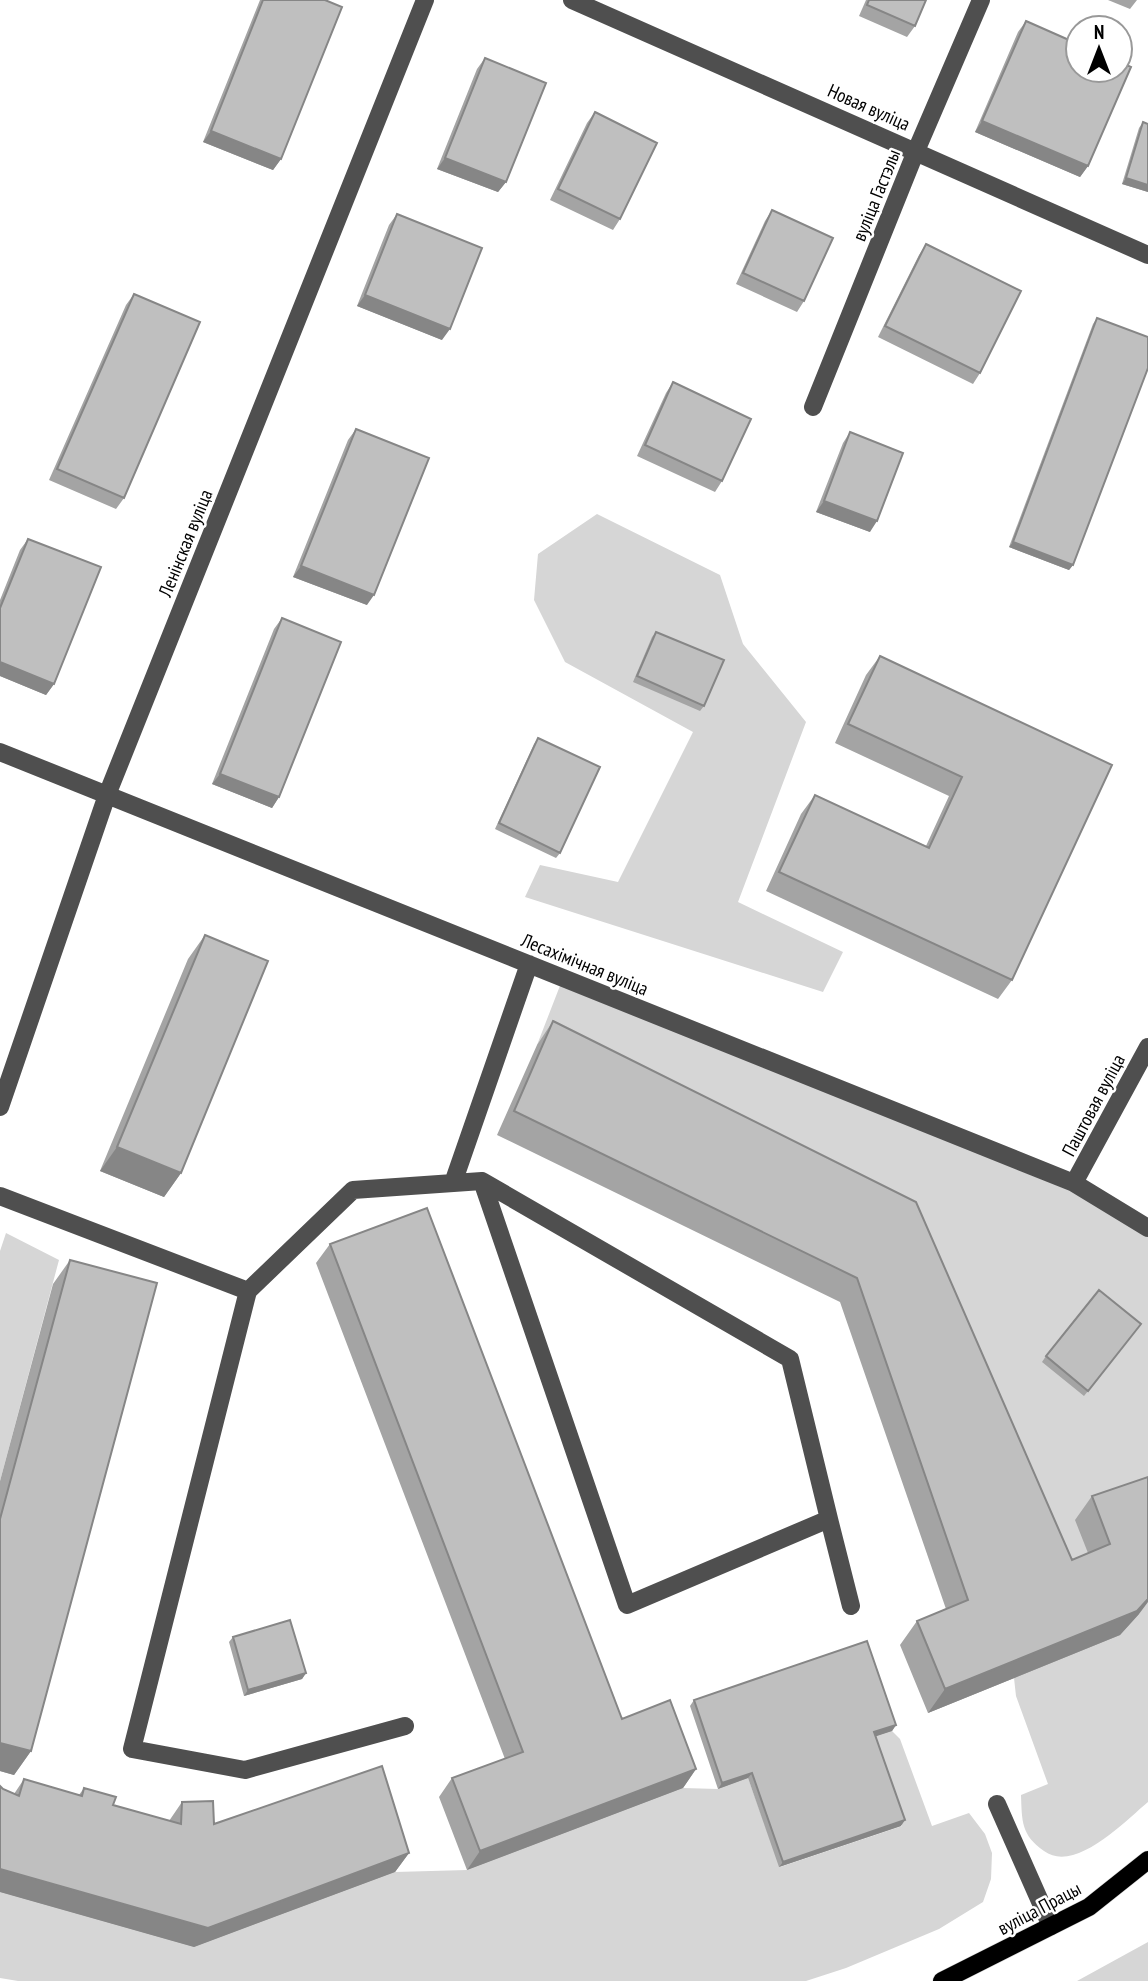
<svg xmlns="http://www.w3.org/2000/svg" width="1148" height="1981" font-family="'PT Sans Narrow',sans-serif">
<rect width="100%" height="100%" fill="#fff"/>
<path fill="#d6d6d6" d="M 597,514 L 720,575 L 743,644 L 806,722 L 738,902 L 843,952 L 823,992 L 525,897 L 540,865 L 618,882 L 693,732 L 565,662 L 534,600 L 538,554 Z
M 563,978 L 1074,1183 L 1148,1228 L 1148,1495 L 1093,1568 L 1055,1584 L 899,1226 L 537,1045 Z
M 6,1233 L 59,1260 L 0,1481 L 0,1251 Z
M 1148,1587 L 1148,1802 C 1125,1821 1075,1874 1044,1851 C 1021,1835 1022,1821 1021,1795 L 1048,1784 L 1016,1696 L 1014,1678 Z
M 892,1731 L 900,1739 L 932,1826 L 969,1813 L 985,1834 L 992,1853 L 991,1879 L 983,1902 L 939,1929 L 846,1968 L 806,1981 L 18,1981 L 0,1978 L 0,1892 L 194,1947 L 395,1872 L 467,1870 L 683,1788 L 718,1789 L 748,1778 L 780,1867 L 902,1826 L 871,1738 Z
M 1148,1942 L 1148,1981 L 1077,1981 Z"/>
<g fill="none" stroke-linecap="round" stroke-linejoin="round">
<defs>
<path id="major" d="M 942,1981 L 1089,1907 L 1148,1860"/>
</defs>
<use href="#major" stroke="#dbdbdb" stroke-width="19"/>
<path stroke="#4f4f4f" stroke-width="18" d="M 572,0 L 1148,255
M 813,407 L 916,151 L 981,0
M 0,752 L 1074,1183 L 1148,1228
M 0,1107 L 107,795 L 425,0
M 453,1183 L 529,964
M 1074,1183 L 1148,1047
M 0,1196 L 248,1291 L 132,1749 L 245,1770 L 405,1726
M 248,1291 L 353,1190 L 482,1181 L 790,1359 L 829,1519 L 627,1605 L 482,1181
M 829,1519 L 851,1606
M 997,1804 L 1051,1926"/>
<use href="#major" stroke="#000" stroke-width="18"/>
</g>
<path fill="#a4a4a4" d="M 260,0 L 325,0 L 281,159 L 273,170 L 203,142 Z
M 866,0 L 926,0 L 915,26 L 907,37 L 859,16 Z
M 1108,0 L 1137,0 L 1130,9 Z
M 1026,21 L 1088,166 L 1080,177 L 975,132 L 1018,32 Z
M 485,58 L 506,182 L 498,192 L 437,169 L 477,69 Z
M 595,112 L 620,219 L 613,230 L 550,200 L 587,123 Z
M 1143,122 L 1148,192 L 1122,184 L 1139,128 Z
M 772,210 L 804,301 L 797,312 L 736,284 L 765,221 Z
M 397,214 L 442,340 L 357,306 L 389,225 Z
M 926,244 L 980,373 L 973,384 L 878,337 L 919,255 Z
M 134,294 L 124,498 L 116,509 L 49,480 L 126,305 Z
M 1097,318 L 1073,565 L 1069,570 L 1009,547 L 1093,324 Z
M 673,382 L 722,481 L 715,492 L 637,456 L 666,393 Z
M 356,429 L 367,605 L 293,577 L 348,440 Z
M 850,432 L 870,532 L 816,512 L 843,443 Z
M 28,539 L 54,684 L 46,695 L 0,676 L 0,600 L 20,550 Z
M 282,618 L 279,797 L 272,808 L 212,784 L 274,629 Z
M 656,632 L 704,706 L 700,711 L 633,682 L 652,637 Z
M 880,656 L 1112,765 L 1012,980 L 998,999 L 766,891 L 801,814 L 815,795 L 926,846 L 949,796 L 835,743 L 866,675 Z
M 538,738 L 560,853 L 556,858 L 495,829 L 534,744 Z
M 205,935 L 181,1173 L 164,1197 L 100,1171 L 188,959 Z
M 553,1021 L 916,1202 L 1072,1560 L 1088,1553 L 1075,1520 L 1092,1496 L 1139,1614 L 1120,1635 L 928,1713 L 900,1645 L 917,1621 L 946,1609 L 840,1302 L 497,1135 L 537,1045 Z
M 330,1244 L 622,1719 L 696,1769 L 683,1788 L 467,1870 L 439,1797 L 452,1778 L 505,1759 L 316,1263 Z
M 70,1260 L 31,1751 L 14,1775 L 0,1771 L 0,1481 L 53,1284 Z
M 1141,1324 L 1084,1396 L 1042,1362 L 1046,1356 Z
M 233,1637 L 306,1673 L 302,1679 L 244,1696 L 229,1642 Z
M 694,1700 L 896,1725 L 892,1731 L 876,1736 L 901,1826 L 779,1867 L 748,1778 L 718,1789 L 690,1706 Z
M 24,1779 L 79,1795 L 84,1788 L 113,1805 L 169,1821 L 182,1802 L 214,1824 L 409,1853 L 395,1872 L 194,1947 L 0,1892 L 0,1786 L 3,1789 L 14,1794 Z"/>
<path fill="#868686" d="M 982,121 L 1088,166 L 1080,177 L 975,132 Z
M 211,131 L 281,159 L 273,170 L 203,142 Z
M 445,158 L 506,182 L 498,192 L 437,169 Z
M 1126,178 L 1148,185 L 1148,192 L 1122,184 Z
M 365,295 L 450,329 L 442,340 L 357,306 Z
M 824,501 L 877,521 L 870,532 L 816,512 Z
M 1013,542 L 1073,565 L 1069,570 L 1009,547 Z
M 301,566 L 374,595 L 367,605 L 293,577 Z
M 0,662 L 54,684 L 46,695 L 0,676 Z
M 220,774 L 279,797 L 272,808 L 212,784 Z
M 117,1147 L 181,1173 L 164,1197 L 100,1171 Z
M 1148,1599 L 1148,1602 L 1139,1614 L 1120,1635 L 928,1713 L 945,1689 Z
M 306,1673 L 302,1679 L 244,1696 L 248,1690 Z
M 896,1725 L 892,1731 L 871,1738 L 874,1732 Z
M 0,1743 L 31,1751 L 14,1775 L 0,1771 Z
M 696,1769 L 683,1788 L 467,1870 L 480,1851 Z
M 752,1773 L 748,1778 L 718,1789 L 722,1783 Z
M 905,1820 L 901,1826 L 779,1867 L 783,1862 Z
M 409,1853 L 395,1872 L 194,1947 L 0,1892 L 0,1869 Z"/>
<path fill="#bfbfbf" stroke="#868686" stroke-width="2" d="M 263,0 L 325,0 L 342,7 L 281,159 L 211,131 Z
M 869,0 L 926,0 L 915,26 L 867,5 Z
M 1026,21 L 1078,44 L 1078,70 L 1120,70 L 1120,62 L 1131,67 L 1088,166 L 982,121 Z
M 485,58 L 546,83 L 506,182 L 445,158 Z
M 595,112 L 657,143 L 620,219 L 558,189 Z
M 1143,122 L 1148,124 L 1148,185 L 1126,178 Z
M 772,210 L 833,238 L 804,301 L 743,273 Z
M 397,214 L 482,248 L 450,329 L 365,295 Z
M 926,244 L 1021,291 L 980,373 L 885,326 Z
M 134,294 L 200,322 L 124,498 L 57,469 Z
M 1097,318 L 1148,337 L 1148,368 L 1073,565 L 1013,542 Z
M 673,382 L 751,419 L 722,481 L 645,445 Z
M 356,429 L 429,458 L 374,595 L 301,566 Z
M 850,432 L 903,453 L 877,521 L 824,501 Z
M 28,539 L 101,567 L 54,684 L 0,662 L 0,608 Z
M 282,618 L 341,642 L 279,797 L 220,774 Z
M 656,632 L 724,660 L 704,706 L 637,676 Z
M 880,656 L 1112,765 L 1012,980 L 779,872 L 815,795 L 929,848 L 962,777 L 848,724 Z
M 538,738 L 600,767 L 560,853 L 499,823 Z
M 205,935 L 268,961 L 181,1173 L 117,1147 Z
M 553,1021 L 916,1202 L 1072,1560 L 1110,1544 L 1092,1496 L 1148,1477 L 1148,1599 L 1137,1611 L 945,1689 L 917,1621 L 968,1600 L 857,1278 L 514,1111 Z
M 427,1208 L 622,1719 L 670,1700 L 696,1769 L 480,1851 L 452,1778 L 523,1752 L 330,1244 Z
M 70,1260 L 157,1283 L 31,1751 L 0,1743 L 0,1519 Z
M 1099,1290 L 1141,1324 L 1088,1391 L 1046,1356 Z
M 290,1620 L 306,1673 L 248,1690 L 233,1637 Z
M 867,1641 L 896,1725 L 874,1732 L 905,1820 L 783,1862 L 752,1773 L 722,1783 L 694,1700 Z
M 382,1766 L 409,1853 L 208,1928 L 0,1869 L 0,1786 L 3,1789 L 19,1796 L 24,1779 L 82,1796 L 84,1788 L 116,1797 L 113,1805 L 181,1824 L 182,1802 L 213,1801 L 214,1824 Z"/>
<g text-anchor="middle" stroke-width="5" stroke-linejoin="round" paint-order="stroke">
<g font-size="19" fill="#000" stroke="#fff">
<text transform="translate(869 107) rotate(24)" y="7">Новая вуліца</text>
<text transform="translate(876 195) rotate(-68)" y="7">вуліца Гастэлы</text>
<text transform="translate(185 543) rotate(-68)" y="7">Ленінская вуліца</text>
<text transform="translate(585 964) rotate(22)" y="7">Лесахімічная вуліца</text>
<text transform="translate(1093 1105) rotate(-62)" y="7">Паштовая вуліца</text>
<text transform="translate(1039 1908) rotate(-28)" y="7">вуліца Працы</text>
</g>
</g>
<g transform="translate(1099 49)"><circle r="33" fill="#ffffff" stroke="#999999" stroke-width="2"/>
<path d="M0-5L12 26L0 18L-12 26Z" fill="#000000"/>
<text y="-10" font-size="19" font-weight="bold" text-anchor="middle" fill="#000000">N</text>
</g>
</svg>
